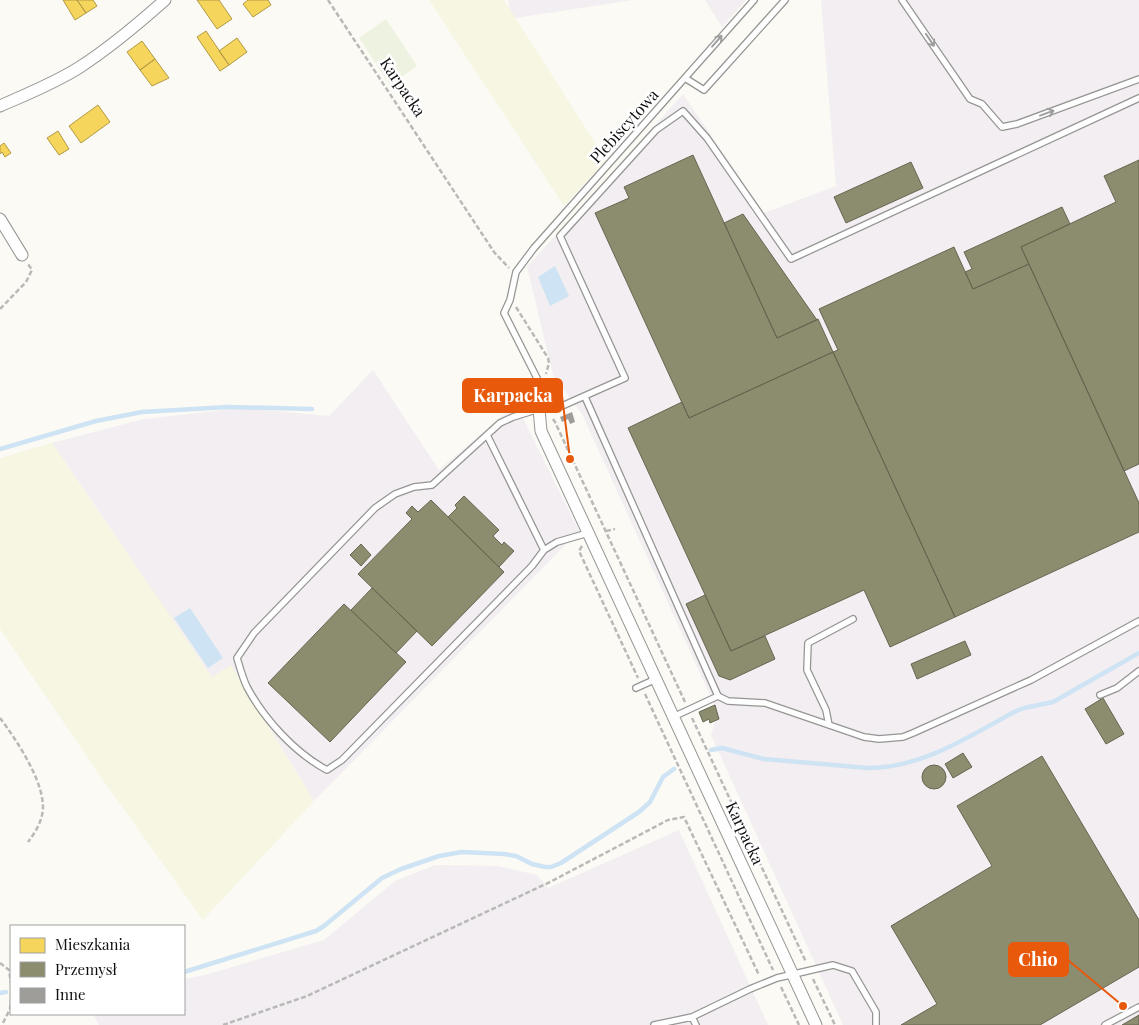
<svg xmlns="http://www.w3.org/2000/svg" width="1139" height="1025" font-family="'Playfair Display',serif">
<rect width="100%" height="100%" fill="#fbfaf5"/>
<path fill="#f3eef1" d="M 508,0 L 633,0 L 515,18 L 510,10 Z
M 705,0 L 746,0 L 722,27 Z
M 821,0 L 1139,0 L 1139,1025 L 843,1025 L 711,735 L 718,713 L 582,414 L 553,375 L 527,267 L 683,94 L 764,213 L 836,186 Z
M 373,370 L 439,470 L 516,404 L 579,531 L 314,801 L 231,666 L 212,678 L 52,443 L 144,419 L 243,408 L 329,416 Z
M 679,830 L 768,1025 L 99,1025 L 93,1014 L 184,1014 L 184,979 L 205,975 L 324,940 L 395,881 L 435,865 L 498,866 L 537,875 L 548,888 Z"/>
<path fill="#f7f6e2" d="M 429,0 L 504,0 L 606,160 L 564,206 Z
M 52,443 L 212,677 L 231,665 L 314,801 L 203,920 L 105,783 L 0,629 L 0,458 Z"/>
<path fill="#edf3e0" d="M 386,19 L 417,66 L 390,85 L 359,38 Z"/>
<path fill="#cee3f3" d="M 555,266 L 569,296 L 550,306 L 538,277 Z
M 190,608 L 223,658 L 208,668 L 174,618 Z"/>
<path fill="#f6d55c" stroke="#b19a45" d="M 63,0 L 77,0 L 86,13 L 75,20 Z
M 77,0 L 93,0 L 97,6 L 86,13 Z
M 197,0 L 219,0 L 232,19 L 217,29 Z
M 248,0 L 268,0 L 271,5 L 253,17 L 243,4 Z
M 206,31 L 229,65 L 220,71 L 197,37 Z
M 237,38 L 247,52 L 229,65 L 219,51 Z
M 142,41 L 155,59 L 140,70 L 127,52 Z
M 155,59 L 169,78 L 152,86 L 140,70 Z
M 98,105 L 110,122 L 81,143 L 69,126 Z
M 58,131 L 69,149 L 59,155 L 47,138 Z
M 4,143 L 11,153 L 5,157 L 2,152 L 0,154 L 0,146 Z"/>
<path fill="#8c8c6e" stroke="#666652" d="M 693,155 L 777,338 L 818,319 L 833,352 L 689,418 L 595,213 L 629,198 L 624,187 Z
M 1139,160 L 1139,464 L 1124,471 L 1021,247 L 1116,202 L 1104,176 Z
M 911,162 L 923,188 L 846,223 L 834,197 Z
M 1062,207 L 1070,224 L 1021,247 L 1029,264 L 973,289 L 965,272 L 972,269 L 964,252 Z
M 743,214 L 817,320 L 777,338 L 724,223 Z
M 954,247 L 973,289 L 1029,264 L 1139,503 L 1139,532 L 955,617 L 833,352 L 838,350 L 819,309 Z
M 833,352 L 955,617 L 890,647 L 864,590 L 731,651 L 628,428 L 682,402 L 689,418 Z
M 464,496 L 499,530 L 493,536 L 502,545 L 504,542 L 514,551 L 499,567 L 448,517 L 457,508 L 455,505 Z
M 431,500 L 504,572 L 432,646 L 358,574 L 412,519 L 406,513 L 412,506 L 418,512 Z
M 361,544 L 371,555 L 361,566 L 350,555 Z
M 372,588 L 417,631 L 396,653 L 351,610 Z
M 705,595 L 731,651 L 765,636 L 775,659 L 730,680 L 719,676 L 686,604 Z
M 344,604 L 406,662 L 330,742 L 268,683 Z
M 965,641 L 971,655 L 917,679 L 911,664 Z
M 1103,698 L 1124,734 L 1106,744 L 1085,709 Z
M 715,705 L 719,719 L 710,723 L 709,719 L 703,722 L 699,712 Z
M 963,753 L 972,767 L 953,778 L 945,764 Z
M 1042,756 L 1139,920 L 1139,967 L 1040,1025 L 901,1025 L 937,1004 L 891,926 L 992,866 L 957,806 Z
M922 777a12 12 0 1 1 24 0a12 12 0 1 1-24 0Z
M 1139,1015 L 1139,1025 L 1122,1025 Z"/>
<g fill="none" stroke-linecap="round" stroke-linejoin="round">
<path stroke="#cee3f3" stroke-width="4.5" d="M 0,449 L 96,421 L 142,412 L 228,407 L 312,409
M 711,750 L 722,748 L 764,759 L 868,768 C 922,768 968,737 1014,712 L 1024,708 L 1053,702 L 1139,653
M 184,972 L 316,931 L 324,926 L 382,878 L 401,869 L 439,856 L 462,852 L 504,854 L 516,856 L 532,864 L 545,867 L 551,867 L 561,863 L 639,812 L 650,802 L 663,777 L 674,769
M 0,993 L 6,992"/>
</g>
<path fill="#9f9d9a" d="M 572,412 L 575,422 L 570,424 L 568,419 L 562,422 L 560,417 Z"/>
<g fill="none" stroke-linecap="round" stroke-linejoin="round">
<defs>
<path id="lane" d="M 902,0 L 970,99 L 982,104 L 1002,127 L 1017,124 L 1139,79
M 685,78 L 704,90 L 785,0
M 585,397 L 718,696
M 539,409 L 542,388 L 504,313 L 510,300 L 516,272 L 534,248 L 754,0
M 487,435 L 544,550 L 557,542 L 588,533
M 544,550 L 532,566 L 342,760 L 327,770 C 295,753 264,719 247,687 C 243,679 240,668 237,658 L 254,633 L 375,508 L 395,494 L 414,487 L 432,485 L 500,423 L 513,417 L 539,409 L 562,406 L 625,378 L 560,236 L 656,130 L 683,111 L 707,138 L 791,259 L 1139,98
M 636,688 L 656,679
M 1100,695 L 1117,688 L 1139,671
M 673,717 L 718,696 L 728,701 L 765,703 L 864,737 L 879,739 L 903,737 L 913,733 L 1031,680 L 1139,621
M 829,725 L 826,710 L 807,670 L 808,643 L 853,619
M 692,1017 L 696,1025
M 654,1025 L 692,1017 L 750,989 L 777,978 L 833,965 L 852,971 L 876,1012 L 876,1025
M 1105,1025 L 1139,1007"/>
<path id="street" d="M 0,106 C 27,94 55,83 80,67 C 111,47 138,24 165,0
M 0,219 L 22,255
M 539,409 L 541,431 L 816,1025"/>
</defs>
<use href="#lane" stroke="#959593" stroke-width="8"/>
<use href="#street" stroke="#959593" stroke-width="13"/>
<path stroke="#b9b9b8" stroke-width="2.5" stroke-dasharray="5 2.5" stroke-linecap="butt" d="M 328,0 L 494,252 L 509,268
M 516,307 L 548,358 L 549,363 L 546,374
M 0,309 L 26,282 L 32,270 L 28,264
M 553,419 L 555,422 L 685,702
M 606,531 L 615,529
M 582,546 L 579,551 L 638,678
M 645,694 L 773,970
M 0,718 C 16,739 49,788 42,815 C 40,825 34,834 28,842
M 692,718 L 806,962
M 0,963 L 9,970 L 11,983
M 813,979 L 835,1025
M 781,987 L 799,1025
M 3,1023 L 10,1009 L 11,999
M 223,1025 L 307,996 L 550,882 L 668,820 L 684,817 L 759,975"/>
<use href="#lane" stroke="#fefefe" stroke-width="5.5"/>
<use href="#street" stroke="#fefefe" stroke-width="11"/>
</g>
<defs><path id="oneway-shaft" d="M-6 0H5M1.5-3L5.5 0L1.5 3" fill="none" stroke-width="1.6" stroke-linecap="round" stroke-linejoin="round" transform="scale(1.25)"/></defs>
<g stroke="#9e9e9e">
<use href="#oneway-shaft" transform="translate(930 40) rotate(56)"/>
<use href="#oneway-shaft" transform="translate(717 41) rotate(-49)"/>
<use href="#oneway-shaft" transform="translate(1047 113) rotate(-20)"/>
</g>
<g text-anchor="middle" stroke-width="5" stroke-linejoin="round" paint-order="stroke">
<g font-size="16" fill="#0f0f0f" stroke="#fff">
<text transform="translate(403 87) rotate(56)" y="6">Karpacka</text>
<text transform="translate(624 126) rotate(-48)" y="6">Plebiscytowa</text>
<text transform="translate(745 833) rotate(65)" y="6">Karpacka</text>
</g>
</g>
<path fill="none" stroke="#e8590c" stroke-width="2" d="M570 459L562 396M1123 1006L1068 960"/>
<g fill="#e8590c" stroke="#fff" stroke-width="2">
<circle cx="570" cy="459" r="5"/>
<circle cx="1123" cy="1006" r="5"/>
</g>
<g fill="#e8590c" stroke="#e8590c" stroke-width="2">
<rect x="463" y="379" width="99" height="33" rx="5"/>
<rect x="1009" y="943" width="59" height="33" rx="5"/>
</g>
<g font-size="18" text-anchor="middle" font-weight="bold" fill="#fff">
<text x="513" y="402">Karpacka</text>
<text x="1038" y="966">Chio</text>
</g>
<rect x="10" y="925" width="175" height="90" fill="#ffffff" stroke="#9f9f9f"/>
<rect x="20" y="938" width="25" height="15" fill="#f6d55c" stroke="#9f9f9f"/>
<text x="55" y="950" font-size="15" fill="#0f0f0f">Mieszkania</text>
<rect x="20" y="962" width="25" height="15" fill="#8c8c6e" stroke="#9f9f9f"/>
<text x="55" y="975" font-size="15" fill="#0f0f0f">Przemysł</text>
<rect x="20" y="988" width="25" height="15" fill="#9f9d9a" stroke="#9f9f9f"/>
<text x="55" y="1000" font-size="15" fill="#0f0f0f">Inne</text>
</svg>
